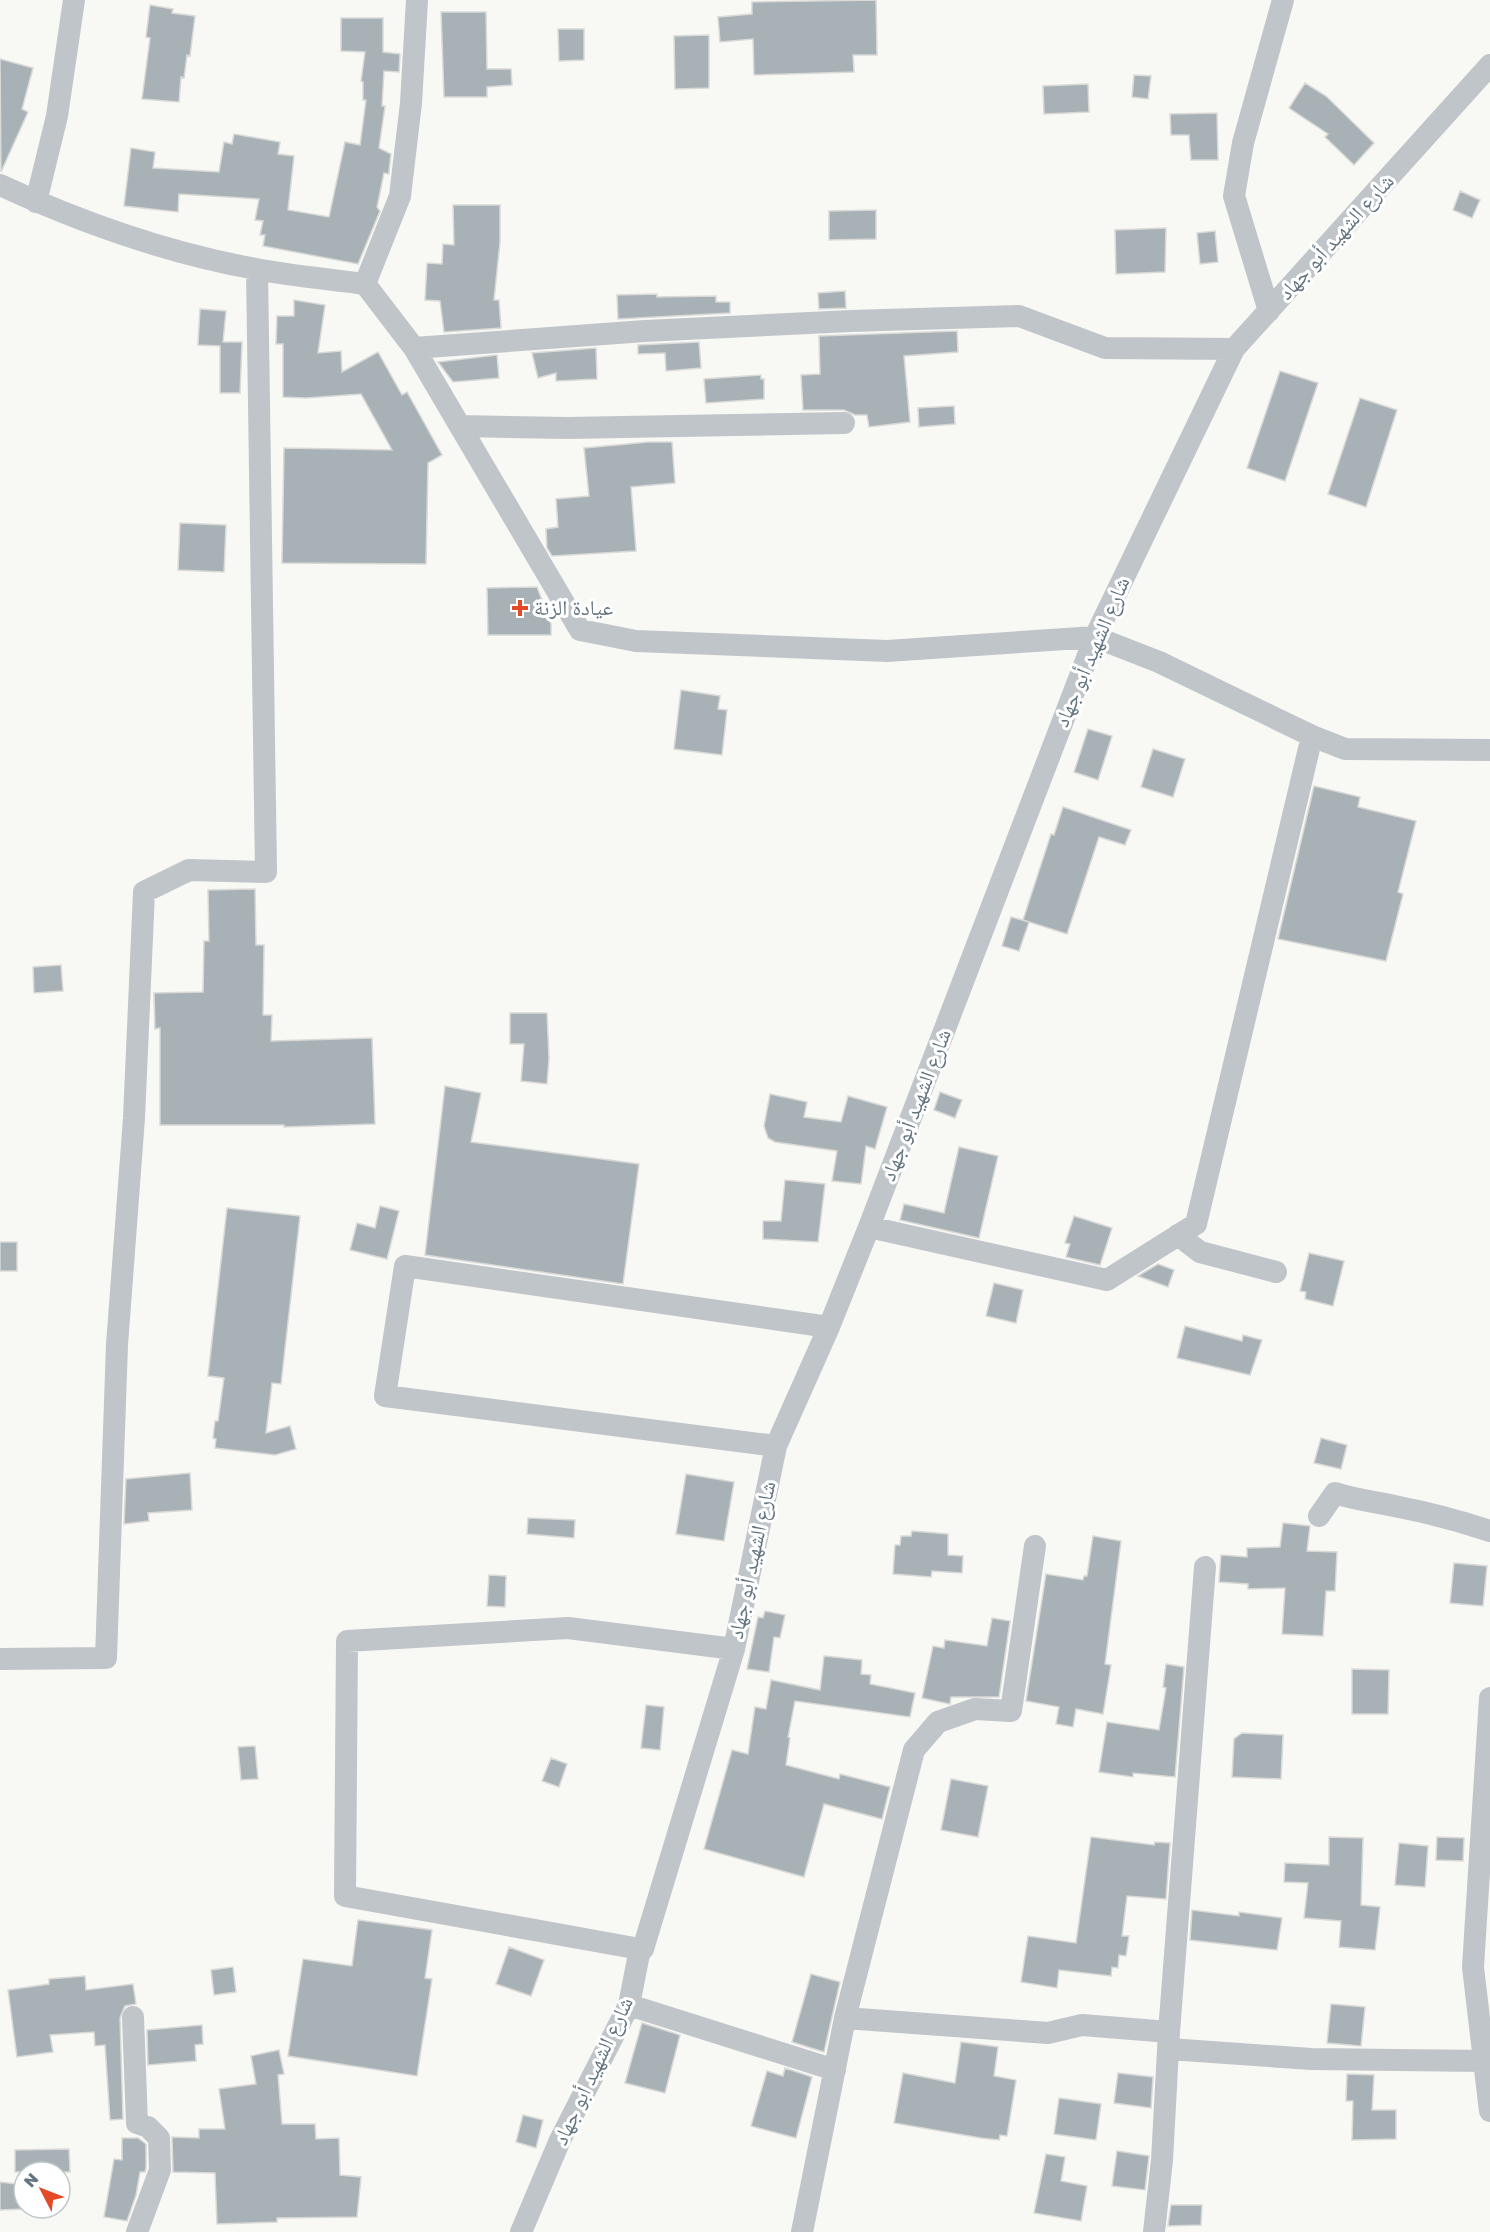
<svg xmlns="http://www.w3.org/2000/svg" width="1490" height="2232" font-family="'Golos Text','Noto Naskh Arabic',sans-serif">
<rect width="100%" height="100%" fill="#f8f8f5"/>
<path fill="#a7b1b6" stroke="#d9d9d7" stroke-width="1.5" d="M 876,0 L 877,55 L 853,55 L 854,72 L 754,75 L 753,39 L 720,42 L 718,17 L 752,14 L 752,2 Z
M 150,5 L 173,9 L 172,13 L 195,16 L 190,56 L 187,55 L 184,78 L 181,77 L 179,102 L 142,99 L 150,38 L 146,37 Z
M 441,12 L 486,12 L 487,69 L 511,69 L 512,85 L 487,87 L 487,97 L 444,97 Z
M 341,18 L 383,18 L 383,52 L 400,54 L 399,72 L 384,71 L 382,106 L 385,106 L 379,148 L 391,154 L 389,171 L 389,174 L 384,173 L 377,207 L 380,211 L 358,264 L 263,246 L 265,235 L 260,235 L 263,221 L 255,220 L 259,199 L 179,194 L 178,212 L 124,206 L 131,148 L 155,152 L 153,168 L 219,172 L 224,142 L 232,144 L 234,134 L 280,142 L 278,154 L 294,156 L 288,210 L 329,217 L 345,142 L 360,145 L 366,100 L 363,100 L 363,82 L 361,81 L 365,52 L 341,51 Z
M 558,29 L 584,29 L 584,60 L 559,61 Z
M 709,35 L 709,88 L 675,89 L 674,36 Z
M 0,59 L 33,68 L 22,109 L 28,112 L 1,172 Z
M 1134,75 L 1151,76 L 1148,99 L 1132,97 Z
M 1305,83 L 1326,96 L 1374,143 L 1354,165 L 1325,137 L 1328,134 L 1289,108 Z
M 1088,84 L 1089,112 L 1044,114 L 1043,86 Z
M 1217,113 L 1218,160 L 1191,160 L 1189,135 L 1171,135 L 1170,114 Z
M 1460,191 L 1480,200 L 1472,218 L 1453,210 Z
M 453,205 L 500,205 L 500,242 L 494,300 L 499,300 L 501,328 L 444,332 L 440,301 L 425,300 L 427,263 L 442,264 L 443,244 L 454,245 Z
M 876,210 L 876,239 L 829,240 L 829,211 Z
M 1166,228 L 1165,272 L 1116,274 L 1115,230 Z
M 1215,231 L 1218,262 L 1200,264 L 1197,233 Z
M 845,291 L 846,308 L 819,309 L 818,293 Z
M 657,294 L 657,297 L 716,296 L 716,302 L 730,302 L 730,313 L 618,319 L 617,295 Z
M 294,300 L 325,305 L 318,353 L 341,351 L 342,372 L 378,352 L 402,395 L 407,392 L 442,455 L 428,463 L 426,564 L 282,563 L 284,448 L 392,450 L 361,394 L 306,398 L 283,397 L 283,344 L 276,344 L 277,316 L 294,316 Z
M 200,309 L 226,311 L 223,342 L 242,342 L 240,393 L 220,393 L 220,346 L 198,345 Z
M 957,331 L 958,352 L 904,356 L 910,422 L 869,427 L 867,415 L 855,415 L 844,410 L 803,410 L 801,375 L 820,374 L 819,336 Z
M 699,342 L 701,368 L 666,371 L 665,353 L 638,354 L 638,345 Z
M 596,348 L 597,379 L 556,381 L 556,373 L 538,378 L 532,353 Z
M 497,355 L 499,378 L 453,382 L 438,362 Z
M 1280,371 L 1318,383 L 1285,481 L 1247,468 Z
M 761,375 L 761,379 L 764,379 L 764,399 L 706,403 L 704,379 Z
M 1360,398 L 1397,410 L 1366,507 L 1328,494 Z
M 954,406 L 955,424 L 919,427 L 918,408 Z
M 649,442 L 672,442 L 675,483 L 631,487 L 636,551 L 552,556 L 547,548 L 546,529 L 558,527 L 556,499 L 589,496 L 584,448 Z
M 180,523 L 226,525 L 224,572 L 178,570 Z
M 537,587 L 551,624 L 551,635 L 488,635 L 487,588 Z
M 681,690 L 720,696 L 718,709 L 727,710 L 722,755 L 674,749 Z
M 1088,729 L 1112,736 L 1098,780 L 1074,772 Z
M 1153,749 L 1185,759 L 1173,797 L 1141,787 Z
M 1314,786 L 1360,797 L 1358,807 L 1416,821 L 1398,892 L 1403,894 L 1386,961 L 1278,939 Z
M 1063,807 L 1131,830 L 1125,845 L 1099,837 L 1067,934 L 1023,920 L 1051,834 L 1054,835 Z
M 255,889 L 256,945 L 264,945 L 263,1015 L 272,1015 L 271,1041 L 372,1038 L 375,1124 L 284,1127 L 284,1125 L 160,1125 L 160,1028 L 155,1029 L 154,993 L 203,992 L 204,941 L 209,941 L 208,890 Z
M 1011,917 L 1029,922 L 1019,951 L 1002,946 Z
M 61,965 L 63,991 L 34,993 L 33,967 Z
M 510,1013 L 547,1013 L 549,1058 L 547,1084 L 521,1081 L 524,1044 L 510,1044 Z
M 445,1086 L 481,1093 L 471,1142 L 639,1164 L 623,1284 L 425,1255 Z
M 940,1092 L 962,1100 L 955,1118 L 934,1110 Z
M 770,1094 L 807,1102 L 804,1117 L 841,1122 L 848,1096 L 887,1107 L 875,1149 L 866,1146 L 861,1184 L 832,1181 L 837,1151 L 775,1142 L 768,1138 L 764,1126 Z
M 959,1147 L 998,1156 L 979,1238 L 900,1220 L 904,1204 L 944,1213 Z
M 785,1180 L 825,1184 L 818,1242 L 763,1239 L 763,1221 L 781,1221 Z
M 380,1206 L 399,1211 L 387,1259 L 350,1250 L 357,1223 L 375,1228 Z
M 227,1208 L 300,1216 L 281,1384 L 272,1383 L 266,1433 L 290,1426 L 296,1449 L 275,1455 L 215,1448 L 216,1439 L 213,1438 L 215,1421 L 218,1421 L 224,1378 L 208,1376 Z
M 1074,1216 L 1112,1228 L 1100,1265 L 1066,1257 L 1070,1244 L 1065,1243 Z
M 0,1242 L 17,1242 L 17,1271 L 0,1271 Z
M 1309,1253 L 1344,1261 L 1333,1306 L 1305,1299 L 1306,1292 L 1300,1291 Z
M 1158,1264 L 1174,1270 L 1168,1287 L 1138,1276 Z
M 994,1283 L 1023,1290 L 1016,1323 L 986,1316 Z
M 1185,1326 L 1242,1341 L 1243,1335 L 1262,1340 L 1250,1375 L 1177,1358 Z
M 1321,1438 L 1347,1445 L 1341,1469 L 1314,1463 Z
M 190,1473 L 192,1510 L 148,1513 L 149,1521 L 124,1524 L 126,1479 Z
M 686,1474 L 734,1482 L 724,1541 L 676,1534 Z
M 528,1518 L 575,1520 L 574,1538 L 527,1534 Z
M 1283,1523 L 1310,1526 L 1307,1551 L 1337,1552 L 1335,1591 L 1326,1591 L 1323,1636 L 1282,1634 L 1285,1588 L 1248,1589 L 1248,1584 L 1219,1582 L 1221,1555 L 1247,1557 L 1247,1548 L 1280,1547 Z
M 912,1531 L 948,1534 L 948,1555 L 963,1556 L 962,1573 L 932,1571 L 931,1577 L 893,1574 L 895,1545 L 900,1545 L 901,1536 L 911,1536 Z
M 1093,1536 L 1121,1541 L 1105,1664 L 1111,1665 L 1103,1714 L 1076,1709 L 1073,1727 L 1056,1724 L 1059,1707 L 1026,1701 L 1046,1574 L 1083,1580 L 1084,1576 L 1087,1576 Z
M 1454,1563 L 1487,1566 L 1483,1606 L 1450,1603 Z
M 489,1575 L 506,1576 L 505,1607 L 487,1606 Z
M 765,1611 L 785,1615 L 780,1638 L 774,1637 L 769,1672 L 747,1669 L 758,1617 L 763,1618 Z
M 992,1618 L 1010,1621 L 999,1697 L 951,1697 L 950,1704 L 922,1698 L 933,1646 L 944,1648 L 945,1640 L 987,1646 Z
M 824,1656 L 862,1660 L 861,1674 L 871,1675 L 870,1684 L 915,1693 L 910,1717 L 795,1701 L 788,1737 L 790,1738 L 786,1765 L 839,1779 L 840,1774 L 890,1787 L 882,1819 L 824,1804 L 804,1877 L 704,1849 L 732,1750 L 748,1754 L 755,1707 L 766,1709 L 771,1680 L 820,1690 Z
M 1166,1664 L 1184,1667 L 1175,1777 L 1133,1773 L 1133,1777 L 1099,1772 L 1107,1722 L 1159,1730 L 1166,1688 L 1163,1687 Z
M 1352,1669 L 1389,1670 L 1388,1714 L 1352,1714 Z
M 646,1705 L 664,1707 L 660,1750 L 641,1748 Z
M 1242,1733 L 1283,1735 L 1281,1779 L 1232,1777 L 1234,1739 Z
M 255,1746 L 258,1779 L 241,1780 L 238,1747 Z
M 551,1758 L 567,1764 L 559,1787 L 542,1781 Z
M 951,1779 L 988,1786 L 978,1837 L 941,1830 Z
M 1091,1837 L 1154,1845 L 1155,1842 L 1170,1843 L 1166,1899 L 1127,1896 L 1122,1936 L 1129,1936 L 1126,1956 L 1119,1955 L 1118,1968 L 1112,1967 L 1111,1976 L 1059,1970 L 1057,1988 L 1021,1982 L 1028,1936 L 1076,1943 Z
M 1329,1837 L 1363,1838 L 1361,1905 L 1380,1907 L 1375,1950 L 1339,1947 L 1341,1921 L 1304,1918 L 1308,1883 L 1284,1882 L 1285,1863 L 1329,1865 Z
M 1437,1837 L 1464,1838 L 1463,1861 L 1436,1860 Z
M 1399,1843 L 1428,1846 L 1425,1887 L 1395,1885 Z
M 1192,1910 L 1239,1916 L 1239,1912 L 1282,1918 L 1277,1950 L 1190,1940 Z
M 358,1920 L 432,1930 L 425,1978 L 432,1979 L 417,2076 L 288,2056 L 303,1959 L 352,1966 Z
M 509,1947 L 544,1960 L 531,1996 L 496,1984 Z
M 233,1967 L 236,1992 L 214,1995 L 211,1970 Z
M 811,1974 L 840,1982 L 824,2052 L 792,2042 Z
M 85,1976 L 86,1990 L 133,1984 L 136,2004 L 125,2006 L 120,2018 L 123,2119 L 110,2120 L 105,2045 L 95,2046 L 94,2032 L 50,2035 L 53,2052 L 17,2057 L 8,1990 L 49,1984 L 49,1979 Z
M 1331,2004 L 1365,2007 L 1361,2046 L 1327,2043 Z
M 642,2023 L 680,2035 L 665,2093 L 625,2083 Z
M 202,2025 L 203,2044 L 195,2045 L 196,2061 L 148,2065 L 147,2030 Z
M 961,2042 L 998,2047 L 994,2076 L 1016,2080 L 1007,2136 L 1000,2135 L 999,2140 L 981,2138 L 894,2123 L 903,2073 L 955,2083 Z
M 279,2050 L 284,2074 L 278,2075 L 282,2124 L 315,2124 L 316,2139 L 339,2138 L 340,2175 L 361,2177 L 357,2217 L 277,2218 L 277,2222 L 217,2224 L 215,2173 L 173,2172 L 172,2137 L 199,2138 L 199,2129 L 225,2129 L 219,2089 L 256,2084 L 251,2056 Z
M 785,2068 L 812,2077 L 796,2138 L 751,2126 L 767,2071 L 783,2076 Z
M 1118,2073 L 1153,2077 L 1151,2108 L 1114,2103 Z
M 1347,2074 L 1374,2075 L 1372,2110 L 1396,2110 L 1396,2139 L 1352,2140 L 1353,2101 L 1346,2101 Z
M 1059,2098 L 1101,2104 L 1096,2140 L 1054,2134 Z
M 523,2115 L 543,2120 L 536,2148 L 516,2142 Z
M 122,2138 L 138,2138 L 146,2144 L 146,2168 L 145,2172 L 140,2172 L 136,2195 L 127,2221 L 104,2217 L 114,2159 L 122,2160 Z
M 69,2149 L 70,2172 L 15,2172 L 15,2150 Z
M 1117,2151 L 1149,2156 L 1145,2190 L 1112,2186 Z
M 1046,2154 L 1065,2157 L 1061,2181 L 1087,2186 L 1081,2221 L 1034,2213 Z
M 0,2182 L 24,2185 L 24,2209 L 0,2210 Z
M 1171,2205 L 1202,2205 L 1201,2225 L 1168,2226 Z"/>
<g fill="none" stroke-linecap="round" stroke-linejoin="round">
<path stroke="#c0c5c9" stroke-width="22" d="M 0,185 C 82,223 167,253 256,269 C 292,276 329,279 365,284 L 414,348 L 580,630 L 636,641 L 887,651 L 1095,637 L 1159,662 L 1312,736 L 1345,749 L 1490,750
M 36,202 L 57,116 L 74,0
M 365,284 L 400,196 L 411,103 L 417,0
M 1269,311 L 1234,196 L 1243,143 L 1283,0
M 414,348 L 645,331 L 851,321 L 1019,316 L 1105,348 L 1234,349
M 460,426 L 567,428 L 844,423
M 869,1227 L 1107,1280 L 1196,1224 L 1312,736
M 1178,1235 L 1200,1252 L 1276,1272
M 776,1446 L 385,1396 L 405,1266 L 829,1327
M 1319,1516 L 1335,1493 C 1356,1500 1377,1502 1399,1507 C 1430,1513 1460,1521 1490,1531
M 0,1659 L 106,1658 L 117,1345 L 134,1118 L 144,892 L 189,870 L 266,872 L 257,270
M 1490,1698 L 1473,1967 L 1490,2111
M 640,1949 L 345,1896 L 347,1641 L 568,1628 L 734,1649
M 629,2005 L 835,2070
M 133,2017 L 137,2123 L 148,2127 L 159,2138 L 160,2170 L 137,2232
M 845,2018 L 1048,2033 L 1082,2025 L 1169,2032
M 1169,2049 L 1311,2059 L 1484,2061
M 521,2232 L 560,2140 L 629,2005 L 640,1949 L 643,1949 L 734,1649 L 776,1446 L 829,1327 L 869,1227 L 1095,637 L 1234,349 L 1490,65
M 802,2232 L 845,2018 L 914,1750 L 938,1722 L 975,1709 L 1011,1711 L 1035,1546
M 1154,2232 L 1162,2160 L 1169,2032 L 1205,1567"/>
</g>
<path fill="#e54a27" stroke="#fff" stroke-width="2" d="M517 599h6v6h6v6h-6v6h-6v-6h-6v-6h6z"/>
<g text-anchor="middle" stroke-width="6" stroke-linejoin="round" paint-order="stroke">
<g font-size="21" fill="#627580" stroke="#fff">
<text transform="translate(1336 237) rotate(-48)" y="7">شارع الشهيد أبو جهاد</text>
<text transform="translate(1092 652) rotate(-67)" y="7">شارع الشهيد أبو جهاد</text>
<text transform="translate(916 1105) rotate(-69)" y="7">شارع الشهيد أبو جهاد</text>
<text transform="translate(752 1560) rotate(-78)" y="7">شارع الشهيد أبو جهاد</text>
<text transform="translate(593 2071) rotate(-65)" y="7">شارع الشهيد أبو جهاد</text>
</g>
<g font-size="21" fill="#627580" stroke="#fff" text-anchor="start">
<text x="534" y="615">عيادة الزنة</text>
</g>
</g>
<g transform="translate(42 2190) rotate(312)"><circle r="28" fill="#ffffff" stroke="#c0c8cc" stroke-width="1.5"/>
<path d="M0-4.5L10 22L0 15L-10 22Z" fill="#e54a27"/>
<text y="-9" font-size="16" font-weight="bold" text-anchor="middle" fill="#627580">N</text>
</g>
</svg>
